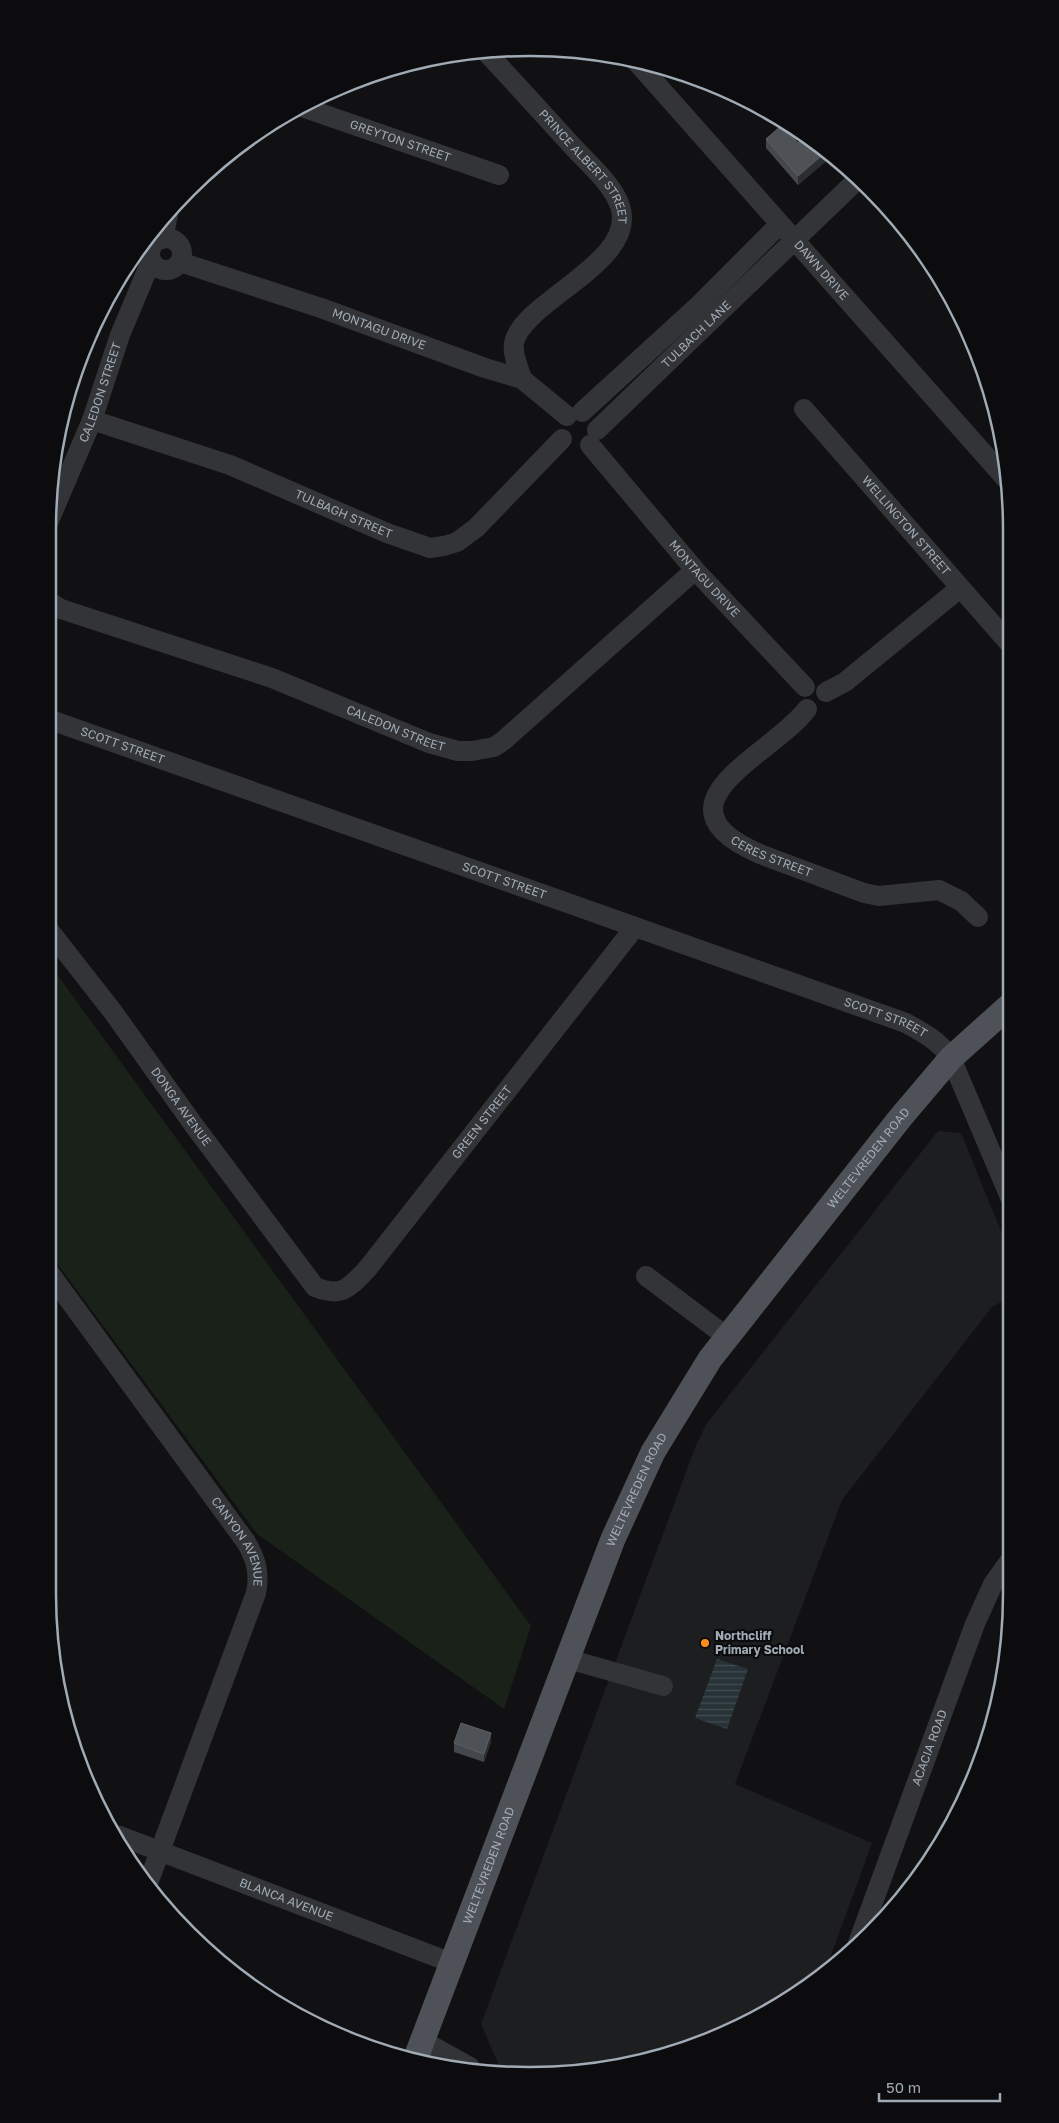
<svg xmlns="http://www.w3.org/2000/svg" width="1059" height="2123" font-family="'Golos Text',sans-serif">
<defs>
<pattern id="water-rules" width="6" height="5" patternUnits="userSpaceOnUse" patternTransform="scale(1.25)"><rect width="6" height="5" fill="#273337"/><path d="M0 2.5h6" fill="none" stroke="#434e52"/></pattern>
</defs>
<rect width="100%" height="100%" fill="#111113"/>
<path fill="#1d1e20" d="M 938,1131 L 961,1133 L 1010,1253 L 1010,1297 L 992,1307 L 842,1500 L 735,1784 L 872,1843 L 828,1964 L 743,2026 L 592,2071 L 500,2068 L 481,2024 L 696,1445 L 707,1423 Z"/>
<path fill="#192119" d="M 48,962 L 531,1626 L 504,1709 L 257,1534 L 48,1251 Z"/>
<path fill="url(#water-rules)" d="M 717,1659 L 748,1669 L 727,1729 L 695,1718 Z"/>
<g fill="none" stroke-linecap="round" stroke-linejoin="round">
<g stroke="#323438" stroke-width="20">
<path id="s1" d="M 486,52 C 516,84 546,117 576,150 C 591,166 613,185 620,206 C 639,262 522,301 514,343 C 512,355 519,368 522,379"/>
<path id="s2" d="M 635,60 L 1007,480"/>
<path id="s3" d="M 302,107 L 499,175"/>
<circle cx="166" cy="254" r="16"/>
<path d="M 163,239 L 168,214"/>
<path id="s4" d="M 180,262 L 321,308 L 485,368 L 522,379 L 567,416"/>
<path id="s5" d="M 804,409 L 1008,642"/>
<path d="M 582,412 L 697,307 L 780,224"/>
<path id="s6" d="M 92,420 L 230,465 L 387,533 L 430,548 L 444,546 L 457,542 L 476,528 L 562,439"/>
<path id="s7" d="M 597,430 L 856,181"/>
<path id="s8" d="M 590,445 L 695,570 L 805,687"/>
<path id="s9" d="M 48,523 L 92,420 L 120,335 L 151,261"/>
<path id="s10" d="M 48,601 L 61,609 L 272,678 L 429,743 L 458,751 L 472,751 L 494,747 L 503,741 L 695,570"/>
<path d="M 826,692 L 845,682 L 960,588"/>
<path id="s11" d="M 807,709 C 773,755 645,804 760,854 L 864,893 L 879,896 L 939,890 L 961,901 L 978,917"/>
<path id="s12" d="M 48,719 L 906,1023 C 924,1033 939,1041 951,1058 L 1010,1197"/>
<path id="s13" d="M 48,929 L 113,1012 L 193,1124 L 315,1287 C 342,1298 349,1288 368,1268 L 635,927"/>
<path id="s14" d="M 48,1271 L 246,1542 C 256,1559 260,1573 256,1593 L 147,1886"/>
<path d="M 646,1276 L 727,1337"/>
<path d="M 568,1659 L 663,1686"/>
<path id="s15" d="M 120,1836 L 452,1963"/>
<path id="s16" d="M 858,1943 L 975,1624 L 993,1584 L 1011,1559"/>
<path d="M 423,2041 L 470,2067"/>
</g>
<path stroke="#4e5157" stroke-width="25" id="s17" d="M 415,2060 L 613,1539 L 653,1452 L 710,1359 L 901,1117 L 951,1058 L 1009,1006"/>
</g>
<path fill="#44474b" d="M 766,139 L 823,147 L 832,156 L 798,185 L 766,148 Z
M 491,1742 L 484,1762 L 454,1752 L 454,1743 Z"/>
<path fill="#2b2d30" d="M 827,151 L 832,156 L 798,185 L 798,176 Z
M 491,1733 L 491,1742 L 484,1762 L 484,1754 Z"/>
<path fill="#4e5256" stroke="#5b6065" d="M 782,125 L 798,143 L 805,137 L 823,147 L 827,151 L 798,176 L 766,139 Z
M 461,1723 L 491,1733 L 484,1754 L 454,1743 Z"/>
<circle fill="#ff8d1d" stroke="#0c0c0e" stroke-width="2" cx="705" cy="1643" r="5"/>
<g text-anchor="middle" stroke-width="4.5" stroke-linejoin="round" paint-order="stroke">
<g font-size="12" fill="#a1abb5" stroke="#0c0c0e">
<text dy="4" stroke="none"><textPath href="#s3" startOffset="104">GREYTON STREET</textPath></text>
<text dy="4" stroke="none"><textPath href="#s1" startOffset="152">PRINCE ALBERT STREET</textPath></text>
<text dy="4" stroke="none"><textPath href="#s2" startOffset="281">DAWN DRIVE</textPath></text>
<text dy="4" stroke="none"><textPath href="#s4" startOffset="210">MONTAGU DRIVE</textPath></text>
<text dy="4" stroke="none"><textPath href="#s7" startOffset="138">TULBACH LANE</textPath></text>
<text dy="4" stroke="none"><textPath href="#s9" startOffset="141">CALEDON STREET</textPath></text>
<text dy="4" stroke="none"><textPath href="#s6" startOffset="269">TULBAGH STREET</textPath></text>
<text dy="4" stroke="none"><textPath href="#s5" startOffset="155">WELLINGTON STREET</textPath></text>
<text dy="4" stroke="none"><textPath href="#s8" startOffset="176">MONTAGU DRIVE</textPath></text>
<text dy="4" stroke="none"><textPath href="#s10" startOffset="371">CALEDON STREET</textPath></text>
<text dy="4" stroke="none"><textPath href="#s12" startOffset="79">SCOTT STREET</textPath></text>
<text dy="4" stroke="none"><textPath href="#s11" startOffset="220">CERES STREET</textPath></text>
<text dy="4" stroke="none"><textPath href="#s12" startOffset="484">SCOTT STREET</textPath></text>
<text dy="4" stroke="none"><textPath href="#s12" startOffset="889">SCOTT STREET</textPath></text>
<text dy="4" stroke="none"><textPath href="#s13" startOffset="222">DONGA AVENUE</textPath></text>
<text dy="4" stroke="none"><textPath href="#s13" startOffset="694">GREEN STREET</textPath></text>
<text dy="4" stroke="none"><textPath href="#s17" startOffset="1018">WELTEVREDEN ROAD</textPath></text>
<text dy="4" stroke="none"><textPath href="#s17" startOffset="612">WELTEVREDEN ROAD</textPath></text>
<text dy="4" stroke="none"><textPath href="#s14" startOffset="332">CANYON AVENUE</textPath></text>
<text dy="4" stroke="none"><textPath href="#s16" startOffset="208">ACACIA ROAD</textPath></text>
<text dy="4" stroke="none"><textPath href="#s17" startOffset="208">WELTEVREDEN ROAD</textPath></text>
<text dy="4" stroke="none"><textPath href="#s15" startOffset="178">BLANCA AVENUE</textPath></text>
</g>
<g font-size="12" font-weight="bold" fill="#a1abb5" stroke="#0c0c0e" text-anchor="start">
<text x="715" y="1640">Northcliff<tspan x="715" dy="14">Primary School</tspan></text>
</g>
</g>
<path d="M0 0H1059V2123H0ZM529 56H530A473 473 0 0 1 1003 529V1594A473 473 0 0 1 530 2067H529A473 473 0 0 1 56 1594V529A473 473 0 0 1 529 56Z" fill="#0c0c0e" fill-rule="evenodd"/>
<path fill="none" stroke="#a1abb5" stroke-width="2.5" d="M529 56H530A473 473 0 0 1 1003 529V1594A473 473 0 0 1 530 2067H529A473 473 0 0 1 56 1594V529A473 473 0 0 1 529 56Z"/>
<path d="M879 2093v8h121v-8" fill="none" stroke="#a1abb5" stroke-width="2.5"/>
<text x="886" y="2093" font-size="15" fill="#a1abb5" stroke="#0c0c0e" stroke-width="4" paint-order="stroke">50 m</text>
</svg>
